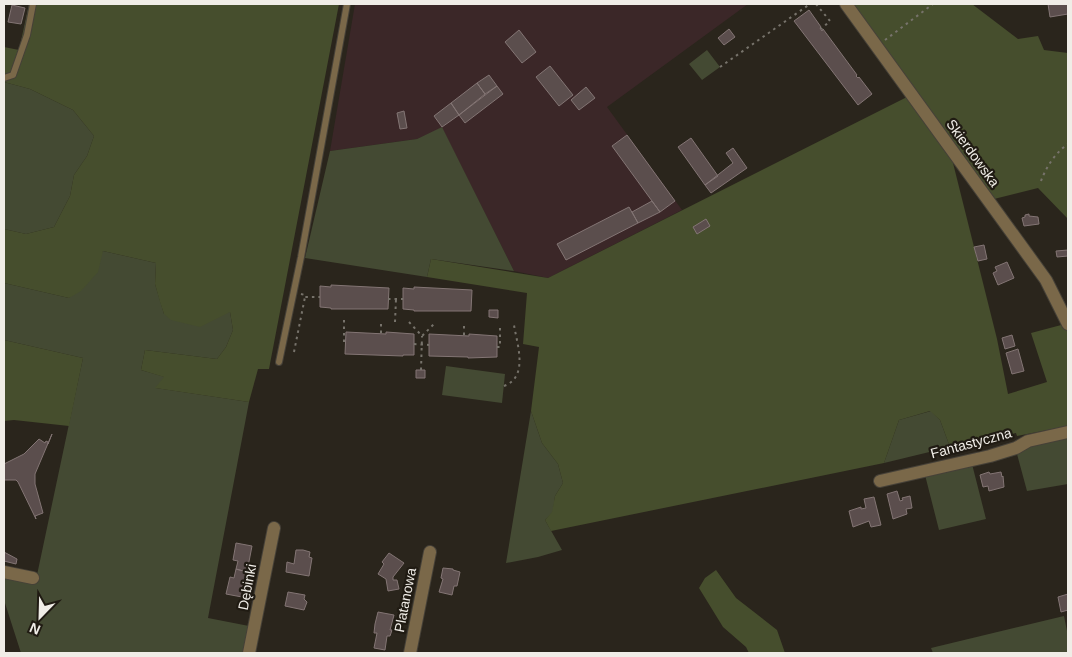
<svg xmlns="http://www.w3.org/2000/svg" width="1072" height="657" font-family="Helvetica,sans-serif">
<rect width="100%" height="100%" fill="#2a251c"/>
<path fill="#3b2728" d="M 355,4 L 748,4 L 607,107 L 682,210 L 548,278 L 514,271 L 442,128 L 417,139 L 330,151 Z"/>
<path fill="#444a33" d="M 707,50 L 720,67 L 702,80 L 689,64 Z
M 4,82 L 30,89 L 73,110 L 94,136 L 87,156 L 74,175 L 70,196 L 54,227 L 26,234 L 4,229 Z
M 442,127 L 514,271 L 431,259 L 427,277 L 305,258 L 330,151 L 417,139 Z
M 103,251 L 156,263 L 155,284 L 164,314 L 230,312 L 233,330 L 226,347 L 217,359 L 145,350 L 141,370 L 165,377 L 156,388 L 249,402 L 208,618 L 249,626 L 244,653 L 21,653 L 4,600 L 4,576 L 37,575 L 83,358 L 4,340 L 4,283 L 69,298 Z
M 446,366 L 505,374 L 502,403 L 442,395 Z
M 531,411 L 542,443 L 558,464 L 563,483 L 555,496 L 553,512 L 545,520 L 562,550 L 538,557 L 506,563 Z
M 931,411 L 940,420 L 950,447 L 884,463 L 899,420 Z
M 1068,437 L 1068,484 L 1027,491 L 1017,454 L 1032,444 Z
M 972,464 L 986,519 L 939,530 L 925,475 Z
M 1064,616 L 1068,636 L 1068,653 L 933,653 L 931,648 Z"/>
<path fill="#464e2d" d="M 29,4 L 339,4 L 269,369 L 258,369 L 249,402 L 155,388 L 164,377 L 141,370 L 145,350 L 217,359 L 226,347 L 233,330 L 230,312 L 200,327 L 171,320 L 164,314 L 160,302 L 155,284 L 156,263 L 103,251 L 98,272 L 81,291 L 69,298 L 4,283 L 4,229 L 26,234 L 54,227 L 70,196 L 74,175 L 87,156 L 94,136 L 73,110 L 30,89 L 4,82 L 4,47 L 19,50 Z
M 851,4 L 972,4 L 1018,39 L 1038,36 L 1044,50 L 1068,53 L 1068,219 L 1038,188 L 994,199 Z
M 907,97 L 951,155 L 997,339 L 1008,394 L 1047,382 L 1031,333 L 1065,324 L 1068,331 L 1068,426 L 1017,436 L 1016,433 L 950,447 L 940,420 L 930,411 L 899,420 L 884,463 L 551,531 L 545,520 L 552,512 L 555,496 L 563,483 L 558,464 L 542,443 L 531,411 L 539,347 L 523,344 L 527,293 L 427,277 L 431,259 L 548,278 Z
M 4,340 L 83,358 L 69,426 L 14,420 L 4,421 Z
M 716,570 L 736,598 L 777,630 L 785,653 L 749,653 L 746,647 L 723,627 L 699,588 L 705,578 Z"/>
<path fill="#5b4e4d" stroke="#837574" d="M 1048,4 L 1068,4 L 1068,14 L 1050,17 Z
M 12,5 L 25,8 L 21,24 L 8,22 Z
M 809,10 L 821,27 L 820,28 L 822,31 L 823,29 L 857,75 L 856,76 L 858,78 L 859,77 L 872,94 L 858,105 L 794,21 Z
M 729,29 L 735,37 L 724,45 L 718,38 Z
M 519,30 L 536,52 L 522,63 L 505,42 Z
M 550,66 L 573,95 L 559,106 L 536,77 Z
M 489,75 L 497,86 L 485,94 L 477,83 Z
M 477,83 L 485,94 L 459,115 L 451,103 Z
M 497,86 L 503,94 L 465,123 L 459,115 Z
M 586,87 L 595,98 L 579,110 L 571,100 Z
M 451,103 L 459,115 L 442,127 L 434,116 Z
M 404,111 L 407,128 L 400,129 L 397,113 Z
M 627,135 L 675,201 L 660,212 L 612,146 Z
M 691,138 L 718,176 L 705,185 L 678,147 Z
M 733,148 L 747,168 L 711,193 L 705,185 L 733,163 L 726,153 Z
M 652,201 L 660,212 L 638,223 L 632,212 Z
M 629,207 L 638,223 L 566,260 L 557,244 Z
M 1029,214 L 1029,216 L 1038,217 L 1039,224 L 1024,226 L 1022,218 L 1025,217 L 1025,215 Z
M 706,219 L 710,226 L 697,234 L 693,227 Z
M 984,245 L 987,259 L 978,261 L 974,247 Z
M 1068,250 L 1068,256 L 1057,257 L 1056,251 Z
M 1007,262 L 1014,278 L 998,285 L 993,273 L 997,271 L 995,267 Z
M 331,285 L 389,288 L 388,309 L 331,309 L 331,308 L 320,307 L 320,286 L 331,287 Z
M 414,287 L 472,290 L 471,311 L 414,311 L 414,310 L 403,309 L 403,288 L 414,289 Z
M 489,310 L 498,310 L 498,318 L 489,317 Z
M 346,332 L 386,334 L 386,332 L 414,334 L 414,355 L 403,355 L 403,356 L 345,354 Z
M 429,334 L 469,336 L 469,334 L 497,336 L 497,357 L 468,358 L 468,357 L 429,356 Z
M 1012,335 L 1015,346 L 1005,349 L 1002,338 Z
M 1018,349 L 1024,371 L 1012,374 L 1006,353 Z
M 416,370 L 425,370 L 425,378 L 416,378 Z
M 52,434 L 35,474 L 35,484 L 43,513 L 35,516 L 36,519 L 18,482 L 16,480 L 4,480 L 4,464 L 24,454 L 39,439 L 45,443 L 46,441 L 48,442 L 48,444 Z
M 989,472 L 990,474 L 1001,472 L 1002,477 L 1003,476 L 1004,487 L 989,491 L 988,486 L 983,487 L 980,475 Z
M 897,491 L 900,501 L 903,500 L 902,498 L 910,496 L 912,508 L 906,509 L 907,514 L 893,519 L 887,494 Z
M 874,497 L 881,525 L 871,527 L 869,521 L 853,527 L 849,511 L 861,507 L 861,509 L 866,508 L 864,499 Z
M 236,543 L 252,546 L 247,572 L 236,569 L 238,561 L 233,560 Z
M 296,550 L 303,550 L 310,552 L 309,557 L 312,558 L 309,576 L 286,572 L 287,562 L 294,564 Z
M 4,552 L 17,559 L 16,564 L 4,561 Z
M 389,553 L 404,563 L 393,577 L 393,580 L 397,580 L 399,589 L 388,591 L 386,579 L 378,574 L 384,564 L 382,562 Z
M 443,568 L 453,569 L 453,570 L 460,572 L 457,586 L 454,586 L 452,595 L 439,592 L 443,579 L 441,578 Z
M 236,569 L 247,572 L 242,597 L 226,594 L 230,577 L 234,578 Z
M 288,592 L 305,595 L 304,599 L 307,602 L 304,610 L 285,606 Z
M 1068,594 L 1068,610 L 1061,612 L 1058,597 Z
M 378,612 L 394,615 L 390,630 L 392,630 L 390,636 L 387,636 L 385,650 L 374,648 L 377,633 L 374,633 L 375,624 Z"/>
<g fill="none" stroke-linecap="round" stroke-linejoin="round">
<defs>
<path id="lane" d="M 4,78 L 13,75 L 27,35 L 33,4
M 279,362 L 301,257 L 347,4"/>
<path id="street" d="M 846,4 L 1046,280 L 1068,324
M 880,481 L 990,456 L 1016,448 L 1028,441 L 1068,432
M 4,572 L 33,578
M 249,653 L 274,528
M 410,653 L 430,552"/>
</defs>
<use href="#lane" stroke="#464138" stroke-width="8"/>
<use href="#street" stroke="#464138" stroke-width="14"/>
<path stroke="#77736b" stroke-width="2" stroke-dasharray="2.5 4" stroke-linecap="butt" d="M 816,4 L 830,21 L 821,29
M 885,40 L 933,4
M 720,67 L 810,4
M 1041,181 C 1046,167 1056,152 1068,144
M 301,294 L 305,295 L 305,297 L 320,297
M 388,299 L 403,299
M 344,320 L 344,343 L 346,343
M 395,322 L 396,299
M 409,322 L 422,336 L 435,323
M 381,333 L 381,321
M 464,335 L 464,323
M 414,344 L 429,345
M 497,347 L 500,347 L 500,324
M 294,352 L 305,297
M 421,370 L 422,336
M 504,386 C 529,377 517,344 514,325"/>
<use href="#lane" stroke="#7a6849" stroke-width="6"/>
<use href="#street" stroke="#7a6849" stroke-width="12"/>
</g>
<g text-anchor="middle" stroke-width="4.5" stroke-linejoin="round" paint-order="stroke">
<g font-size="14" fill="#f0ede7" stroke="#201b13">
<text transform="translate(973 153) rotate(54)" y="5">Skierdowska</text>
<text transform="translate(971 443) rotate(-15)" y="5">Fantastyczna</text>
<text transform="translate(247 587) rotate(-79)" y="5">Dębinki</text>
<text transform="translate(405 600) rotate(-79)" y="5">Platanowa</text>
</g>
</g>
<rect width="1072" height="657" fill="none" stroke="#f0ede7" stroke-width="10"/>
<g transform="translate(40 617) rotate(203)" stroke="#201b13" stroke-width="4" paint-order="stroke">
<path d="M0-4L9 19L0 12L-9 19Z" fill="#f0ede7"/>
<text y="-8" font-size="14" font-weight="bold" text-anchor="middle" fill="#f0ede7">N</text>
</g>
</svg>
